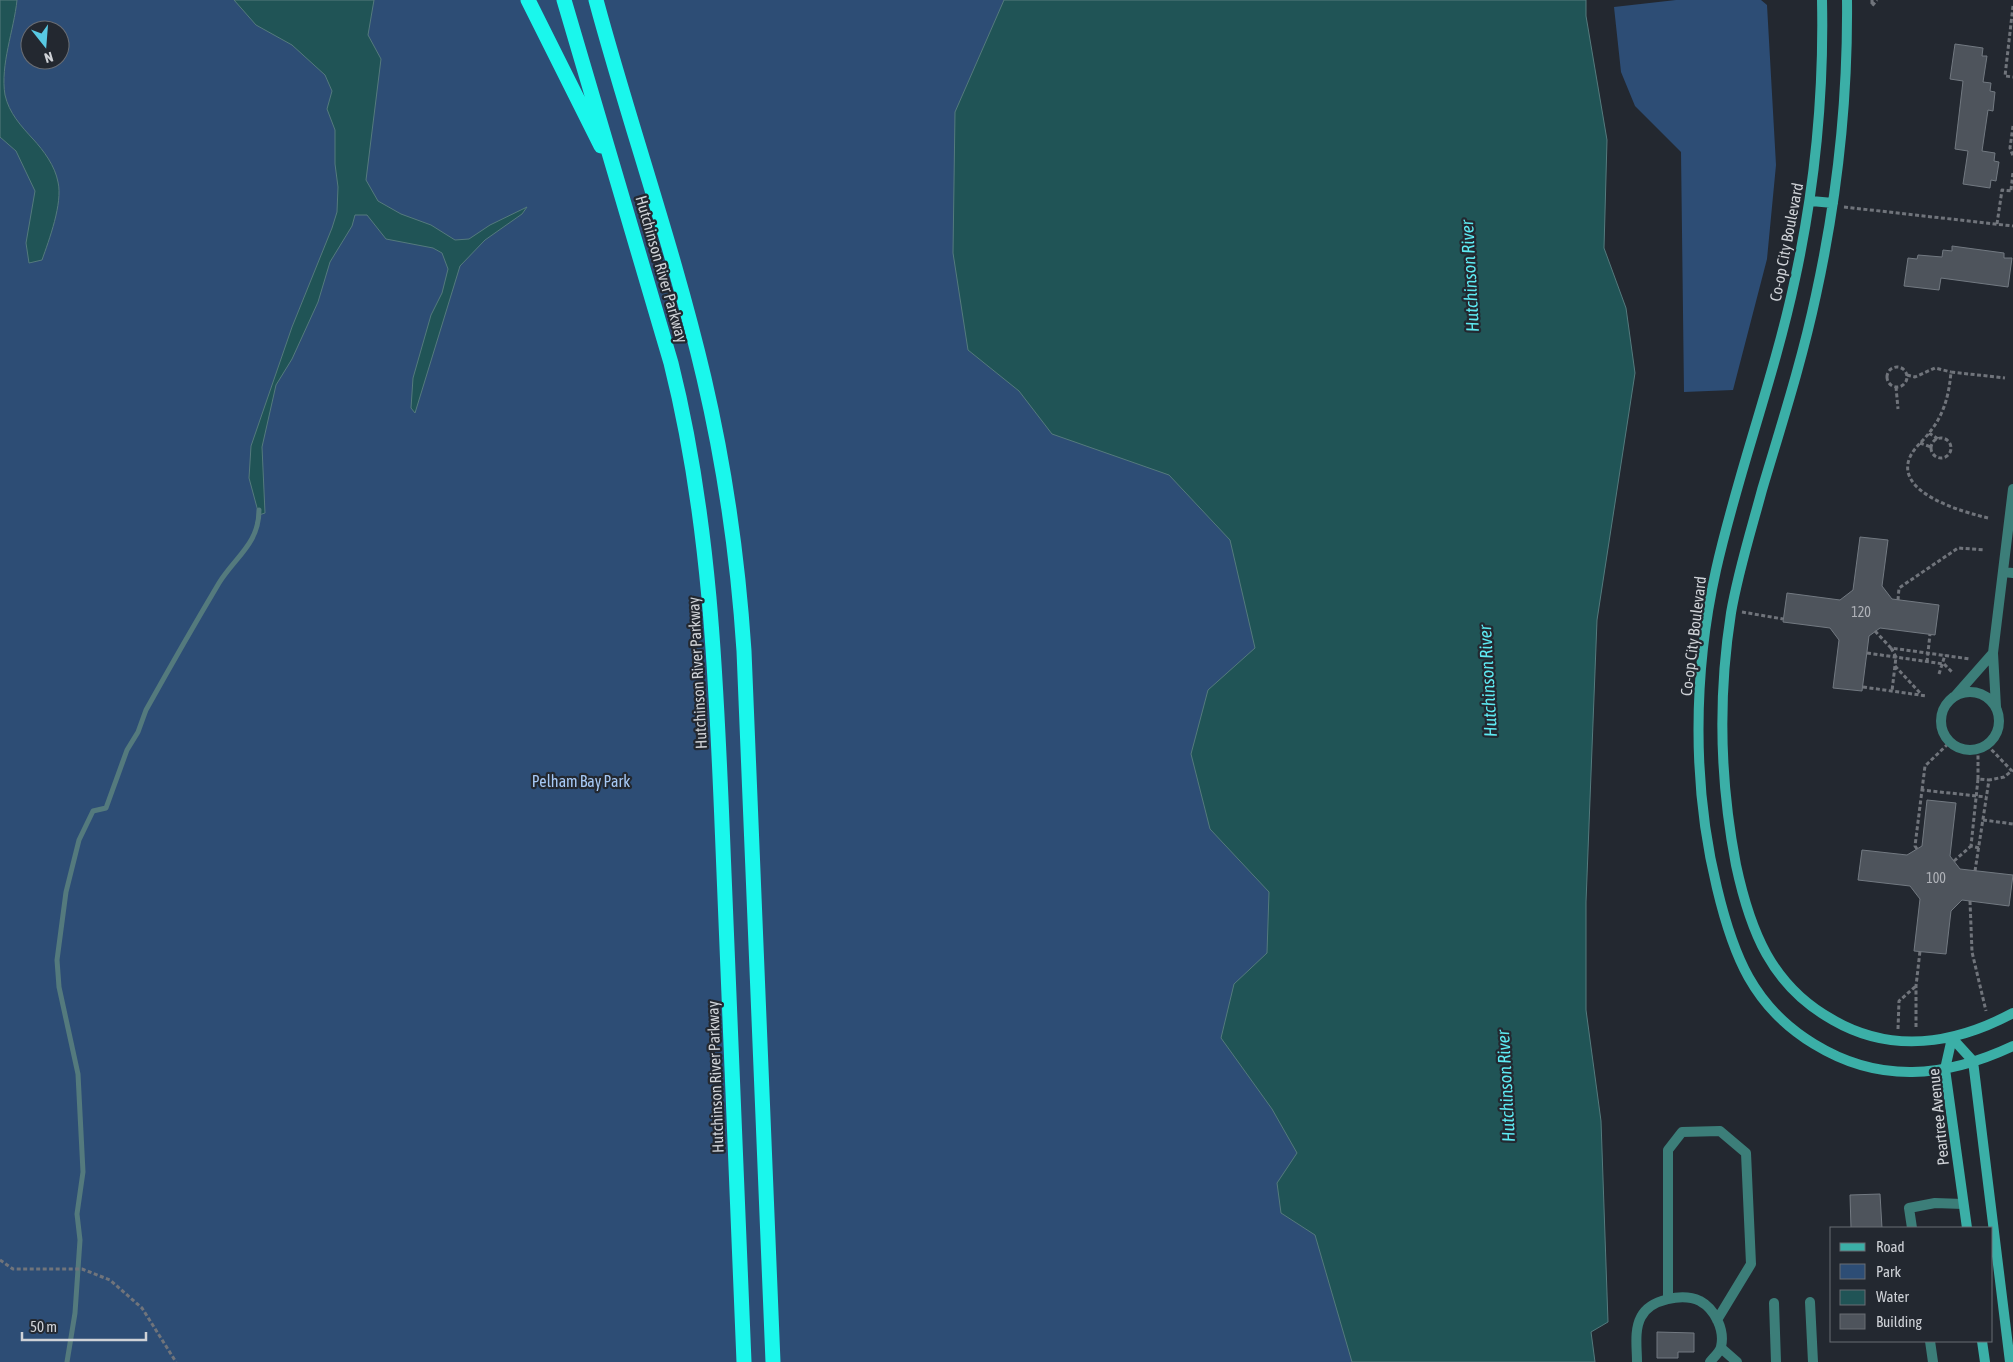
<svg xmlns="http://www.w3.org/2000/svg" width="2013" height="1362" font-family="'Asap Condensed',sans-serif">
<rect width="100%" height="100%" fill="#232830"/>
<path fill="#2d4d75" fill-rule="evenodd" d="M 0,0 L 1322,0 L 1384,1362 L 0,1362 ZM 30,30 L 60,30 L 60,60 L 30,60 Z
M 1676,0 L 1761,0 L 1767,5 L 1776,165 L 1767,259 L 1733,390 L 1684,392 L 1681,152 L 1635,106 L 1621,72 L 1614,7 Z"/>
<path fill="#205456" stroke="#547a7d" d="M 0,0 L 17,0 C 14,30 0,65 5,95 C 9,113 21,126 33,139 C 44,151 55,166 58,182 C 63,203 49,240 42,260 L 29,263 L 26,243 L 35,191 L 16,151 L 0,137 Z
M 234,0 L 374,0 L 368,35 L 381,59 L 366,180 L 378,201 L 401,214 L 431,225 L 455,240 L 469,239 L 490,225 L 527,207 L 522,214 L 485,240 L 460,266 L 415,413 L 411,408 L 413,378 L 431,315 L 442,293 L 448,269 L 442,253 L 433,248 L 386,239 L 367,215 L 355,215 L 352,226 L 330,262 L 318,302 L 292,359 L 276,385 L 262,447 L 265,513 L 259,515 L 249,478 L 251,446 L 292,327 L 332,228 L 337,212 L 338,187 L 335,164 L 335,130 L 327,109 L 332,91 L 325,75 L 292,45 L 256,25 Z
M 1004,0 L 1586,0 L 1586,16 L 1607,140 L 1604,248 L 1626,308 L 1635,373 L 1597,620 L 1586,902 L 1586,1010 L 1601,1121 L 1608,1322 L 1591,1332 L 1595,1362 L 1352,1362 L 1315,1235 L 1281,1213 L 1277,1183 L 1297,1153 L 1272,1109 L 1221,1038 L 1234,984 L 1267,953 L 1269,892 L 1210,829 L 1191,754 L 1208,690 L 1255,648 L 1230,540 L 1169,475 L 1052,434 L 1019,391 L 968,350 L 953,253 L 955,112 Z"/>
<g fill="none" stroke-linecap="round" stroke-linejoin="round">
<path stroke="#547a7d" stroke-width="5" d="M 67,1362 L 75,1313 L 80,1240 L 77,1214 L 83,1172 L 78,1074 L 59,987 L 57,960 L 66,892 L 79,840 L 93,811 L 106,808 L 127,750 L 138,732 L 146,710 C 170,667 194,625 219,583 C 235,557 259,544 259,510"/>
</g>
<path fill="#4e545c" stroke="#727981" d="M 1955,44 L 1983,48 L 1982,56 L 1987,56 L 1983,82 L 1991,83 L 1990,91 L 1995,92 L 1993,111 L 1988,110 L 1982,151 L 1995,153 L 1994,161 L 1999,162 L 1996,181 L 1991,180 L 1990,188 L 1963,184 L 1968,151 L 1955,149 L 1963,81 L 1950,79 Z
M 1952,246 L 2004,253 L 2004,258 L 2012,258 L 2008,287 L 1941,278 L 1939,290 L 1904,286 L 1908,258 L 1917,259 L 1918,255 L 1942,257 L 1943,250 L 1952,251 Z
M 1860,537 L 1888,540 L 1882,586 L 1892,599 L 1939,605 L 1935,635 L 1880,628 L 1869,636 L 1862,691 L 1833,688 L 1839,640 L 1830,628 L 1783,622 L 1787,593 L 1840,600 L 1853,590 Z
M 1927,800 L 1956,803 L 1950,856 L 1960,869 L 2013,875 L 2009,906 L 1962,900 L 1951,911 L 1946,954 L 1914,951 L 1920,899 L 1910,886 L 1858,880 L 1862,850 L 1907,855 L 1922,846 Z
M 1880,1194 L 1882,1228 L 1851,1228 L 1850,1195 Z
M 1657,1332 L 1694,1333 L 1694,1352 L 1678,1352 L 1678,1358 L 1657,1358 Z"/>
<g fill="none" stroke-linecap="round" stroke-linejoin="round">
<path stroke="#70747b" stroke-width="3" stroke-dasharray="4 2.5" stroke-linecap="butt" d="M 1872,0 L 1872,6 L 1877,0
M 2013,6 L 2005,76 L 2013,77
M 2013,126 L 2010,148 L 2013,156
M 2011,190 L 2013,172
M 1844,207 L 2013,226
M 1997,224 L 2002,190 L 2013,191
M1887 377a10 10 0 1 1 20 0a10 10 0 1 1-20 0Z
M 1907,375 L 1915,377 L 1935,368 L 1951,372
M 1896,387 L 1898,409
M 1929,433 L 1938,439
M1931 448a10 10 0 1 1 20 0a10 10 0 1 1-20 0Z
M 1920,443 L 1931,447
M 1988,518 C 1963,512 1894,493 1910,457 C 1914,448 1923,441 1929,433 C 1944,415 1949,395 1951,372 L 2005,378
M 1898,600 L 1899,588 L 1958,548 L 1985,550
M 1742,612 L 1783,619
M 1875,631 L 1891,648 L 1970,659
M 1891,648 L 1896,657 L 1892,691
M 1867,653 L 1944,664 L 1953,673
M 1927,662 L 1930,634
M 1895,666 L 1921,694
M 1939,674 L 1945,655
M 1863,687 L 1927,696
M 1987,745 L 2012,771
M 1978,749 L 1978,779
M 1922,790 L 1925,766 L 1950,742
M 1983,820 L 2013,824
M 1979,848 L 1971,846 L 1978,779 L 1989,780
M 1917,849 L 1915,846 L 1922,790 L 1986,797
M 1954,861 L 1971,846
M 1975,871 L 1989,780 L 2004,777 L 2013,770
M 1970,901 L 1972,952 L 1986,1011
M 1916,1027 L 1916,986 L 1920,951
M 1898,1029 L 1899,1001 L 1916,986
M 0,1260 L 13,1269 L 82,1269 L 110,1280 L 142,1308 L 176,1362"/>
<path stroke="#3c7e79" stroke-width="10" d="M 1912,1228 L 1909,1208 L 1935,1203 L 1963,1204
M 1668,1299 L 1668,1150 L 1682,1132 L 1720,1131 L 1746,1153 L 1751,1264 L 1717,1320
M 1810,1302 L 1813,1362
M 1774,1303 L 1776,1362
M 1930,1341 L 1933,1362
M 1637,1362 C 1637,1348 1634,1330 1641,1317 C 1650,1299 1683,1293 1700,1301 C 1715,1309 1725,1330 1721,1347 C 1720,1352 1713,1358 1710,1362"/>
<path stroke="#3c7e79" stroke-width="10" d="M 2003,572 L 2013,573
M 1993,653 L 2013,489
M1941 721a29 29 0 1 1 58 0a29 29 0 1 1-58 0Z
M 1956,695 L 1993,653 L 1996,707
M 1721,1348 L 1737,1362"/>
<path stroke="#3bafa7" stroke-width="10" d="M 1822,0 C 1824,94 1815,187 1795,279 C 1774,378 1738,472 1716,570 C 1693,673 1692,786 1717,888 C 1733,955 1753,1007 1814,1044 C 1879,1084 1945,1078 2013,1046
M 1847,0 C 1848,99 1837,199 1816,295 C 1802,361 1781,426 1762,490 C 1751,531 1738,572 1731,613 C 1718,696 1720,782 1736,865 C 1750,930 1771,986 1833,1020 C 1892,1054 1955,1044 2013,1013
M 1811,201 L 1833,203
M 1952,1038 L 1973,1061 L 2010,1362
M 1952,1038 L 1945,1069 L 1967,1228
M 1982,1341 L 1985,1362"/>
<path stroke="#1af7ec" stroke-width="15" d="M 528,0 L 601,146
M 564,0 L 671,363 C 713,530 717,702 724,873 C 730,1036 737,1199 744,1362
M 596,0 C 630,126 674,250 704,378 C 725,468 738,559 744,651 L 773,1362"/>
</g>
<g text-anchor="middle" stroke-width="4.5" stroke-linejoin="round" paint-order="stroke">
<g font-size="14" fill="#afb2b8">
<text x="1861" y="617">120</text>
<text x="1936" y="883">100</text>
</g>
<g font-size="16" fill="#cfd2d7" stroke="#232830">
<text transform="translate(1786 242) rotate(-79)" y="6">Co-op City Boulevard</text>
<text transform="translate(662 269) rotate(74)" y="6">Hutchinson River Parkway</text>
<text transform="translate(1693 636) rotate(-83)" y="6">Co-op City Boulevard</text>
<text transform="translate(697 673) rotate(-93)" y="6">Hutchinson River Parkway</text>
<text transform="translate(715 1077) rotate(-92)" y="6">Hutchinson River Parkway</text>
<text transform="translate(1938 1117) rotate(-96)" y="6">Peartree Avenue</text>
</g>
<g font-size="16" fill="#a7c9f5" stroke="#232830">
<text x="581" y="787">Pelham Bay Park</text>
</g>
<g font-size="18" font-style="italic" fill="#5eebf3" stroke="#232830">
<text transform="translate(1470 276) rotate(-93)" y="6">Hutchinson River</text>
<text transform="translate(1488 681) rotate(-93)" y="6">Hutchinson River</text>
<text transform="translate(1506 1086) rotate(-93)" y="6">Hutchinson River</text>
</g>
</g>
<rect x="1830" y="1227" width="162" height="115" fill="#232830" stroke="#686c73"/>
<rect x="1840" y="1243" width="25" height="8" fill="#3bafa7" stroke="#686c73"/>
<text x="1876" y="1252" font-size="15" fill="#cfd2d7">Road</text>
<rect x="1840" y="1264" width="25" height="15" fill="#2d4d75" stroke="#686c73"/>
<text x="1876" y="1277" font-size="15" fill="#cfd2d7">Park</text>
<rect x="1840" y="1290" width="25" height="15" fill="#205456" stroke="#686c73"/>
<text x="1876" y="1302" font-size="15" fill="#cfd2d7">Water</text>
<rect x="1840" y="1314" width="25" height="15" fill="#4e545c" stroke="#686c73"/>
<text x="1876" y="1327" font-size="15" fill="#cfd2d7">Building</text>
<g transform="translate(45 45) rotate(163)"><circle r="24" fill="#232830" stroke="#686c73"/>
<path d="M0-4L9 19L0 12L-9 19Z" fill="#58c9e3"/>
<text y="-8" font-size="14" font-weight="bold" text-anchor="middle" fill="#cfd2d7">N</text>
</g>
<path d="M22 1332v8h124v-8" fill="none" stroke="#cfd2d7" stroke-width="2.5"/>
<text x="30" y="1332" font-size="15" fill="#cfd2d7" stroke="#232830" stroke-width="4" paint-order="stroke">50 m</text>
</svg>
